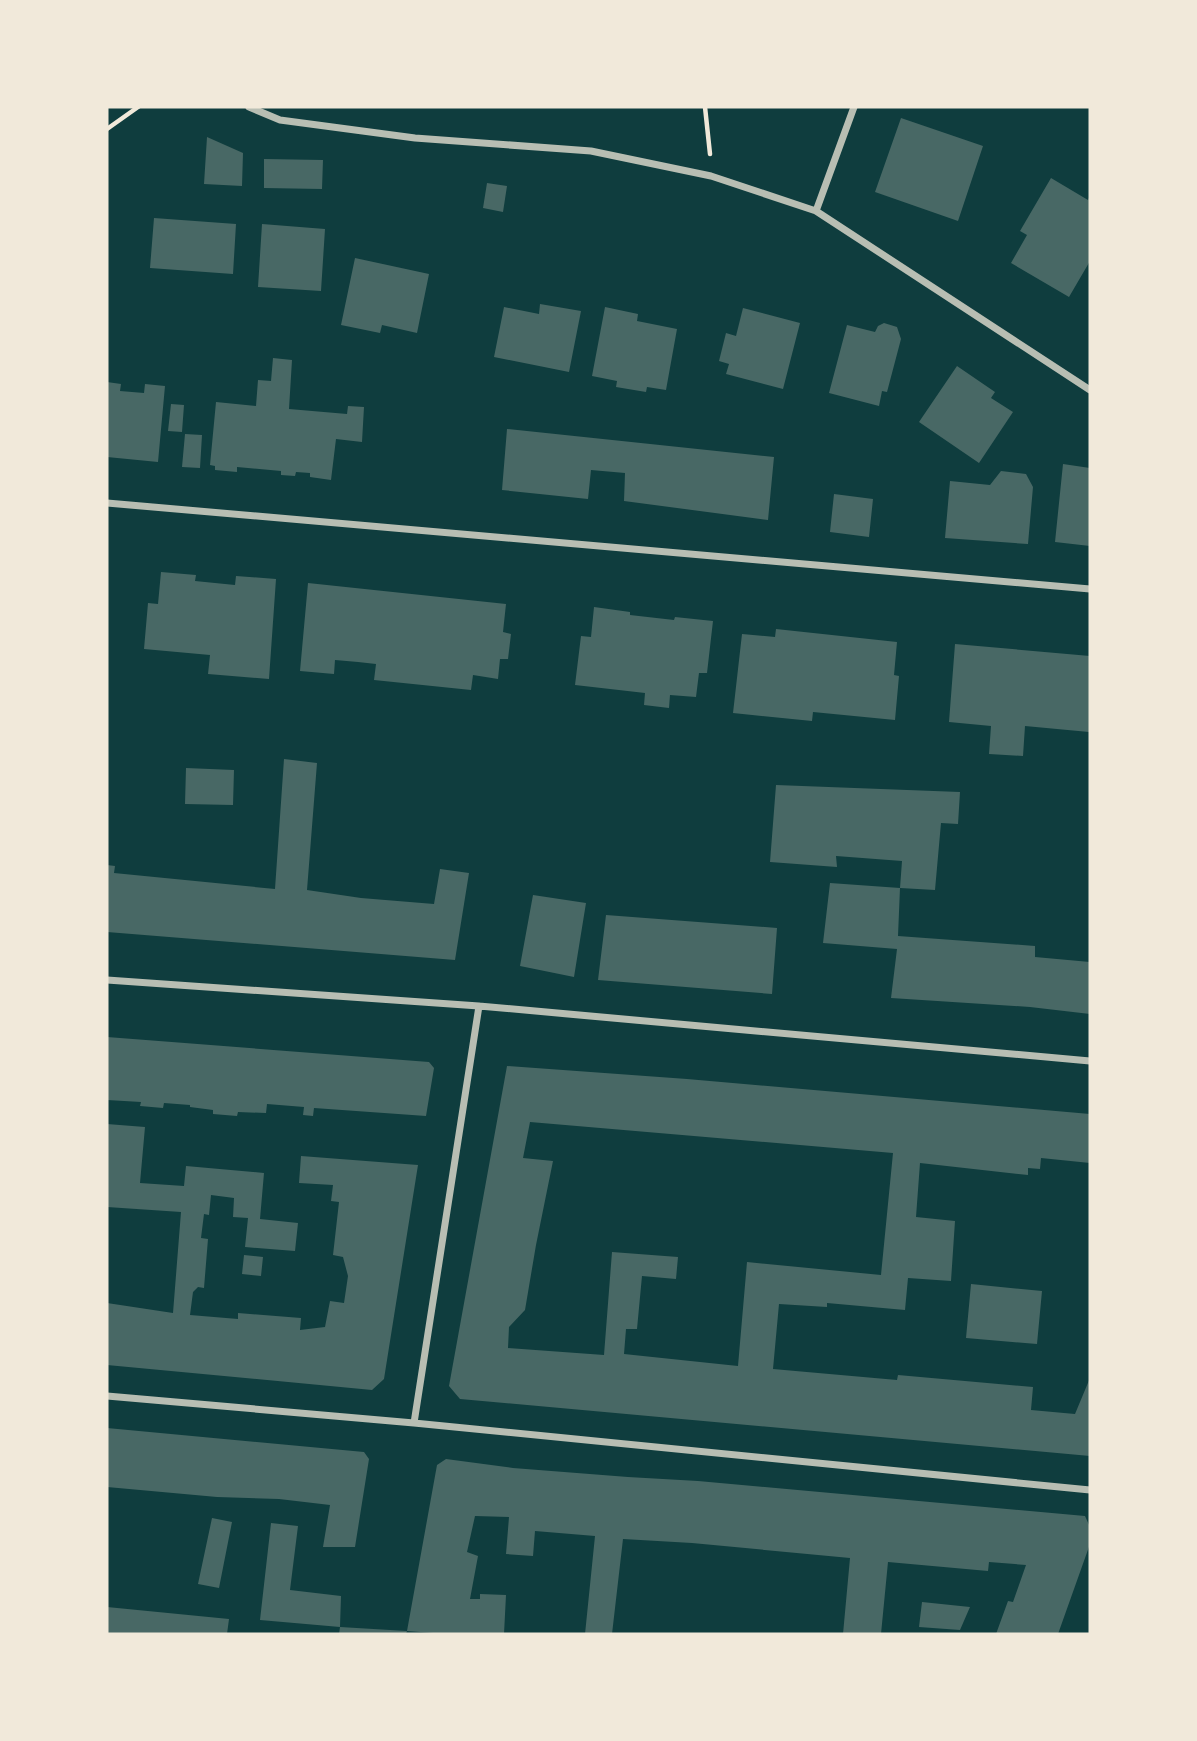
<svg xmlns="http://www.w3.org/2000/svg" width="1197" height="1741" font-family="'Alegreya Sans',sans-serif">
<rect width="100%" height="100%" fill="#0f3d3e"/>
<path fill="#486865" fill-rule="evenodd" d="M 901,118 L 983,146 L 958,221 L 875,192 Z
M 207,137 L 243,153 L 242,186 L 204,184 Z
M 264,159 L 323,160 L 322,189 L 264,188 Z
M 1051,178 L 1088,200 L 1090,195 L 1090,261 L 1069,297 L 1011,263 L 1027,235 L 1020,231 Z
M 487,183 L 507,186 L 503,212 L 483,208 Z
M 154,218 L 236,224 L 233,274 L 150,268 Z
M 262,224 L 325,229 L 321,291 L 258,287 Z
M 355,258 L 429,274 L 417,333 L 382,325 L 380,333 L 341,325 Z
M 540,304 L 581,311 L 569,372 L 494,357 L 504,307 L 539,314 Z
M 605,307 L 638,314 L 637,321 L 677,329 L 666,390 L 647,387 L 646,392 L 616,387 L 617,381 L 592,376 Z
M 743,308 L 800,323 L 783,389 L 726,374 L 729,364 L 719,361 L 726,333 L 736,336 Z
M 884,323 L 897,327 L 901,339 L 887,392 L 882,391 L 879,406 L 829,393 L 847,325 L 875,332 L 878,326 Z
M 273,358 L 292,360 L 289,409 L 347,414 L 348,406 L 364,407 L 362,442 L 336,439 L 331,480 L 310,477 L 310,473 L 296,472 L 295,476 L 281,475 L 281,471 L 237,467 L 237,472 L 215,470 L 215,466 L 210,465 L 216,402 L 256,406 L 258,380 L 271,381 Z
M 957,366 L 995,392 L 991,398 L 1013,412 L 979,463 L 919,422 Z
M 107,382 L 121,384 L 120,391 L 144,393 L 145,384 L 165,386 L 158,462 L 107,457 Z
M 171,404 L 184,405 L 182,432 L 168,431 Z
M 507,429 L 774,457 L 768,520 L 624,501 L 625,473 L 591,470 L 588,499 L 502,490 Z
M 185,434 L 202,435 L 200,468 L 182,467 Z
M 1063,464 L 1090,468 L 1090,546 L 1055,542 Z
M 1001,471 L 1026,474 L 1033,487 L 1028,544 L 945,538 L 950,481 L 990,485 Z
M 834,494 L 873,499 L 869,537 L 830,532 Z
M 161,572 L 196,575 L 195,581 L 235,585 L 236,576 L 276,579 L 269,679 L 208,674 L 210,655 L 144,649 L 148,603 L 158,604 Z
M 308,583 L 506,604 L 503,632 L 511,634 L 508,659 L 500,659 L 498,679 L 473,675 L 471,690 L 374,680 L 376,664 L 358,662 L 335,660 L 334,674 L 300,671 Z
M 594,607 L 630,612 L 630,615 L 674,620 L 675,617 L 713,621 L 707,673 L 699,673 L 696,697 L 670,695 L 669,708 L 644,705 L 645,693 L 575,685 L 581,636 L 591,637 Z
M 776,629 L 897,642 L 894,675 L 899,676 L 895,720 L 813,712 L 812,721 L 733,713 L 742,634 L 775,637 Z
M 955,644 L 1090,656 L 1089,732 L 1025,726 L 1023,756 L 989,754 L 991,726 L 949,722 Z
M 284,759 L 317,763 L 307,890 L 361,898 L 434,904 L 440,869 L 469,873 L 455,960 L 107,932 L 107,865 L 115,866 L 114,873 L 275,889 Z
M 186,768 L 234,770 L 233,805 L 185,804 Z
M 776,785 L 960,792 L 958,824 L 941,823 L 935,890 L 900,888 L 902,861 L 836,856 L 837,867 L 770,862 Z
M 830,883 L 900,888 L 898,936 L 1035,946 L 1035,957 L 1090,962 L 1090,1014 L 1030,1007 L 891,998 L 897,949 L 823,943 Z
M 533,895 L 586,903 L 574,977 L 520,966 Z
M 606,915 L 777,928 L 772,994 L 598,980 Z
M 107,1037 L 429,1062 L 434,1068 L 426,1116 L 314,1108 L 313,1116 L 303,1115 L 304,1107 L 267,1104 L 266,1113 L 238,1112 L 237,1116 L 213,1114 L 213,1110 L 190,1107 L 190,1105 L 164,1103 L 163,1108 L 140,1106 L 141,1102 L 107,1100 Z
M 507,1066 L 687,1079 L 1090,1114 L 1090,1163 L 1041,1158 L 1040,1169 L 1028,1168 L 1028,1175 L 920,1163 L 916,1217 L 955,1221 L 951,1281 L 908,1278 L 905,1310 L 827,1303 L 827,1307 L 779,1304 L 773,1369 L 897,1380 L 898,1375 L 1033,1387 L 1031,1410 L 1075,1414 L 1090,1378 L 1090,1456 L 460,1399 L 449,1386 ZM 530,1122 L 893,1153 L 881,1275 L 747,1262 L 738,1366 L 624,1354 L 626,1329 L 637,1329 L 642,1276 L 676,1279 L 678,1257 L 612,1252 L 604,1355 L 508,1348 L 509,1327 L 525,1310 L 536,1245 L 553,1161 L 523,1158 Z
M 107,1124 L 145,1127 L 140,1183 L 184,1186 L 186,1166 L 264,1173 L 260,1219 L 298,1223 L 295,1251 L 245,1247 L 248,1218 L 233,1217 L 234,1198 L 211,1195 L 209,1215 L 204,1214 L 201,1238 L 208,1239 L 204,1288 L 198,1287 L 193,1292 L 190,1315 L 238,1319 L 238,1313 L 301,1318 L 300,1330 L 325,1327 L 330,1301 L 344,1303 L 348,1276 L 343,1257 L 333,1255 L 339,1202 L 331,1201 L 333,1185 L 299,1183 L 301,1156 L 418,1165 L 384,1379 L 372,1390 L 107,1365 L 107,1303 L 173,1313 L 181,1212 L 107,1207 Z
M 244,1255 L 263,1257 L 261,1276 L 242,1274 Z
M 971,1284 L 1042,1291 L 1037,1344 L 966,1338 Z
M 107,1428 L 364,1452 L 369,1459 L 355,1547 L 323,1547 L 330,1505 L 279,1499 L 217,1497 L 107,1487 Z
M 446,1459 L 513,1468 L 628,1477 L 698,1481 L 1085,1516 L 1090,1527 L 1090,1544 L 1058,1634 L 996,1634 L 1008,1601 L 1013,1602 L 1026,1565 L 989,1562 L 988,1571 L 888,1562 L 881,1634 L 843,1634 L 850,1558 L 692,1543 L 623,1539 L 612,1634 L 585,1634 L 595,1536 L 535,1531 L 533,1556 L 506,1554 L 509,1517 L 475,1516 L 467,1552 L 478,1556 L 470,1599 L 480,1599 L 480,1594 L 506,1595 L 504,1634 L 446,1634 L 407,1631 L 437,1465 Z
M 212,1518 L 232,1522 L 219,1588 L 198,1584 Z
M 271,1523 L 298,1526 L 290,1590 L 341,1596 L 340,1627 L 260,1620 Z
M 922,1602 L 970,1607 L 960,1630 L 919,1627 Z
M 107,1607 L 229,1619 L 227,1634 L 107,1634 Z
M 340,1627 L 407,1631 L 406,1634 L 339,1634 Z"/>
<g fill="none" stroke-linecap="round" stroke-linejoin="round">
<path stroke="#f1e9da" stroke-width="4.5" d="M 705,107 L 710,154
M 107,129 L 138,107"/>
<path stroke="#b8beb3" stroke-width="7" d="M 249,107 L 280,120 L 415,138 L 591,151 L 711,176 L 816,211 L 1090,390
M 816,211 L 854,107
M 107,503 L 1090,589
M 107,980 L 479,1006 L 1090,1061
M 107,1396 L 414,1423 L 1090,1490
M 414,1423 L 479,1006"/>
</g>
<rect width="1197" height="1741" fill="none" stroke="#f1e9da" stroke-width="217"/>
</svg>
